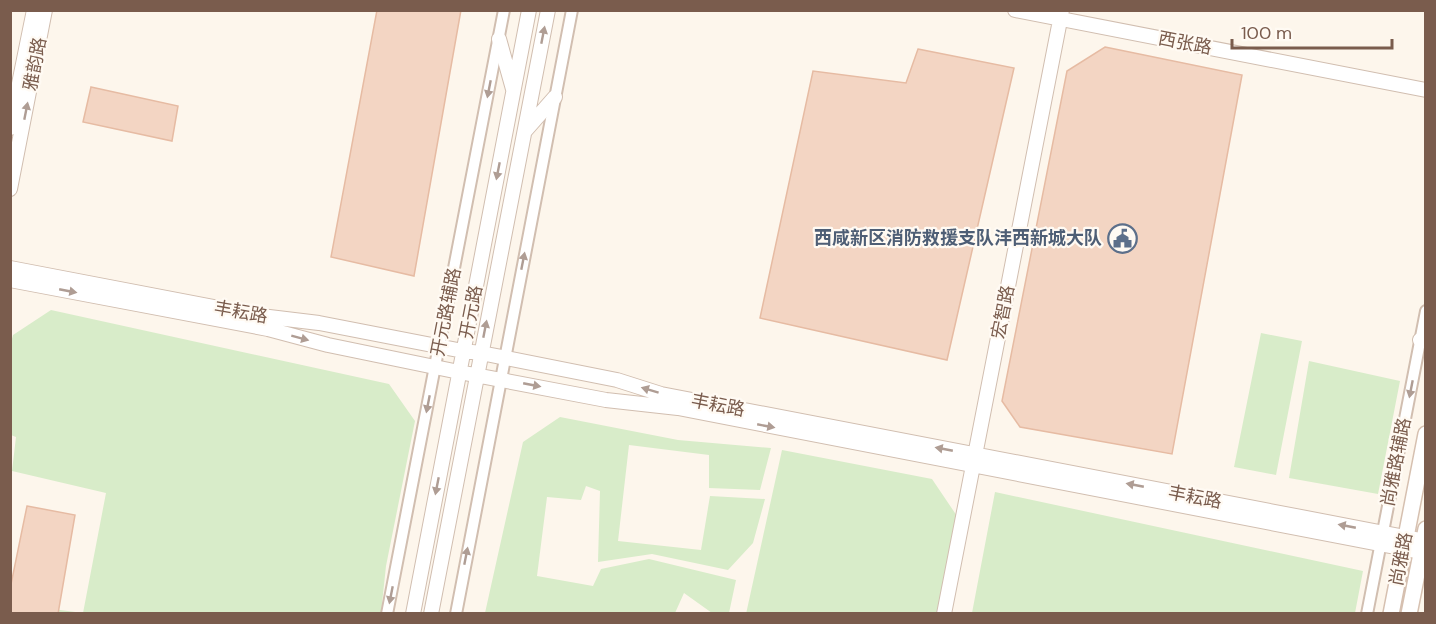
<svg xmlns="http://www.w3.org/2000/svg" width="1436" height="624" font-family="'DM Sans','Noto Sans SC',sans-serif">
<rect width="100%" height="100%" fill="#fdf6ec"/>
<path fill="#d8ecc9" d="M 51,310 L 389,384 L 415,421 L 386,566 L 381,613 L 43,613 L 45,608 L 83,613 L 106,493 L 12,471 L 16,437 L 11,435 L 10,346 L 13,335 Z
M 1261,333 L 1302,341 L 1276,475 L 1234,467 Z
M 1309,361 L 1400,381 L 1378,494 L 1289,478 Z
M 560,417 L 678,440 L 771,448 L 760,490 L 709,488 L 709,455 L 629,445 L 618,541 L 701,550 L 710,496 L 765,499 L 753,543 L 728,570 L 652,554 L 598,562 L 600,491 L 586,486 L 581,500 L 547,497 L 537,576 L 593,586 L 601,569 L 649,559 L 736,580 L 729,613 L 712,613 L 684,593 L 675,613 L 485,613 L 523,442 Z
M 782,450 L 932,479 L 959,519 L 941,613 L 746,614 Z
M 995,492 L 1363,571 L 1355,613 L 972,613 Z"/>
<path fill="#f3d5c3" stroke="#e6bba3" stroke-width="1.5" d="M 377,10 L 461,10 L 414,276 L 331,257 Z
M 1105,47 L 1242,75 L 1172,454 L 1020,427 L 1002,401 L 1067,71 Z
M 918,49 L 1014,68 L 947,360 L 760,318 L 813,71 L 906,83 Z
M 91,87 L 178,106 L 172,141 L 83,122 Z
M 27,506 L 75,515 L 58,614 L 10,614 L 10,589 Z"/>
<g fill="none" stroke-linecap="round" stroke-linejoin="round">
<defs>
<path id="minor" d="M 387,614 L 504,10
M 456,614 L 572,10
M 1367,614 L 1426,311"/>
<path id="tertiary" d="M 1015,10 L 1426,90
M 499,39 L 513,89
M 10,128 L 34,10
M 525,131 L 555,97
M 10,189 L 45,10
M 10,268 L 261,316 L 319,323 L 463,351 L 481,353 L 617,380 L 661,394 L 1426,541
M 10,280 L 268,329 L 328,345 L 459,372 L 606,400 L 678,408 L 1426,553
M 1420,340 L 1426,341
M 413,614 L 529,10
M 431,614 L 548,10
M 944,614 L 1062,10"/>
<path id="secondary" d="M 1391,614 L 1426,434
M 1409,614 L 1426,529"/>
</defs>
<use href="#minor" stroke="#d1beb0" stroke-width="14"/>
<use href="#tertiary" stroke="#d1beb0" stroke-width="16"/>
<use href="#secondary" stroke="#d6c0b0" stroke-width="18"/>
<use href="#minor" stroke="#fff" stroke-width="10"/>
<use href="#tertiary" stroke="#fff" stroke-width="14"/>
<use href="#secondary" stroke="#fff" stroke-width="15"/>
</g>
<defs><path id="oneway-solid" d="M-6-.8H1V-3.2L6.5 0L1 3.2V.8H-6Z" transform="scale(1.5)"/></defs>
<g fill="#af9d94">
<use href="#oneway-solid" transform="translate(543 35) rotate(-79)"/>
<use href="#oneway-solid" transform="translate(489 89) rotate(101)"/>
<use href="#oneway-solid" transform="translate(26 111) rotate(-79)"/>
<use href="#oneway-solid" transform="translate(498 171) rotate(101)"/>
<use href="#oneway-solid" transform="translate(523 261) rotate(-79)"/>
<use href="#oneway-solid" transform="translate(68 291) rotate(11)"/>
<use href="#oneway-solid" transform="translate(485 329) rotate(-79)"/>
<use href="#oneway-solid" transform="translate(300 338) rotate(15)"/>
<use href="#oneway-solid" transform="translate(532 385) rotate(11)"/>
<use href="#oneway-solid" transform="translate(1411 389) rotate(101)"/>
<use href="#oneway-solid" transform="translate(650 390) rotate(-163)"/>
<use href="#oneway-solid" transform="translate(428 404) rotate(101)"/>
<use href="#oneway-solid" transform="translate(766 426) rotate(11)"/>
<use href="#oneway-solid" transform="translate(944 449) rotate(-169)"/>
<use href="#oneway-solid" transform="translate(1135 485) rotate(-169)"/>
<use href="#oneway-solid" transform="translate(437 486) rotate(101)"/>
<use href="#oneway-solid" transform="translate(1347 526) rotate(-169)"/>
<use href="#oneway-solid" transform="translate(466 556) rotate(-79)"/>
<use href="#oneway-solid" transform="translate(391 595) rotate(101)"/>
</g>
<defs>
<symbol id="civic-ring" viewBox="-11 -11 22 22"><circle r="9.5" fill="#fffaf3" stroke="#5c6f8a" stroke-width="1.5"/><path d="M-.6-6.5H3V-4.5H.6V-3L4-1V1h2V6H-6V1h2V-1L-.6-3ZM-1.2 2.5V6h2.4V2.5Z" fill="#5c6f8a"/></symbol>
</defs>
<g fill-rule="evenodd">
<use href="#civic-ring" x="1106" y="222" width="33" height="33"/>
</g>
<g text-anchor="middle" stroke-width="4.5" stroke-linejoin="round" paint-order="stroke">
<g font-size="18" fill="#7a5c4d" stroke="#fffaf3">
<text transform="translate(1185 43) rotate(11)" y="6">西张路</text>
<text transform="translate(35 64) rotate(-79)" y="6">雅韵路</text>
<text transform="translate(241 312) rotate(10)" y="6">丰耘路</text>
<text transform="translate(446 312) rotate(-79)" y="6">开元路辅路</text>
<text transform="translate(471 312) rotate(-79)" y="6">开元路</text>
<text transform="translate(1003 312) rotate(-79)" y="6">宏智路</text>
<text transform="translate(718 405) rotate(11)" y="6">丰耘路</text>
<text transform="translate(1396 462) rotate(-79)" y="6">尚雅路辅路</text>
<text transform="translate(1195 497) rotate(11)" y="6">丰耘路</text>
<text transform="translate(1401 559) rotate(-79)" y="6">尚雅路</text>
</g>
<g font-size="18" font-weight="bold" fill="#4e5e75" stroke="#fffaf3" text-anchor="end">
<text x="1102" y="244">西咸新区消防救援支队沣西新城大队</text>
</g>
</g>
<rect width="1436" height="624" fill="none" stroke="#7a5c4d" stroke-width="24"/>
<path d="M1232 39v9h160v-9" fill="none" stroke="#7a5c4d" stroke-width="3"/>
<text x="1241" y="39" font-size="18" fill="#7a5c4d" stroke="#fffaf3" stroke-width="4.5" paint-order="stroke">100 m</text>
</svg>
